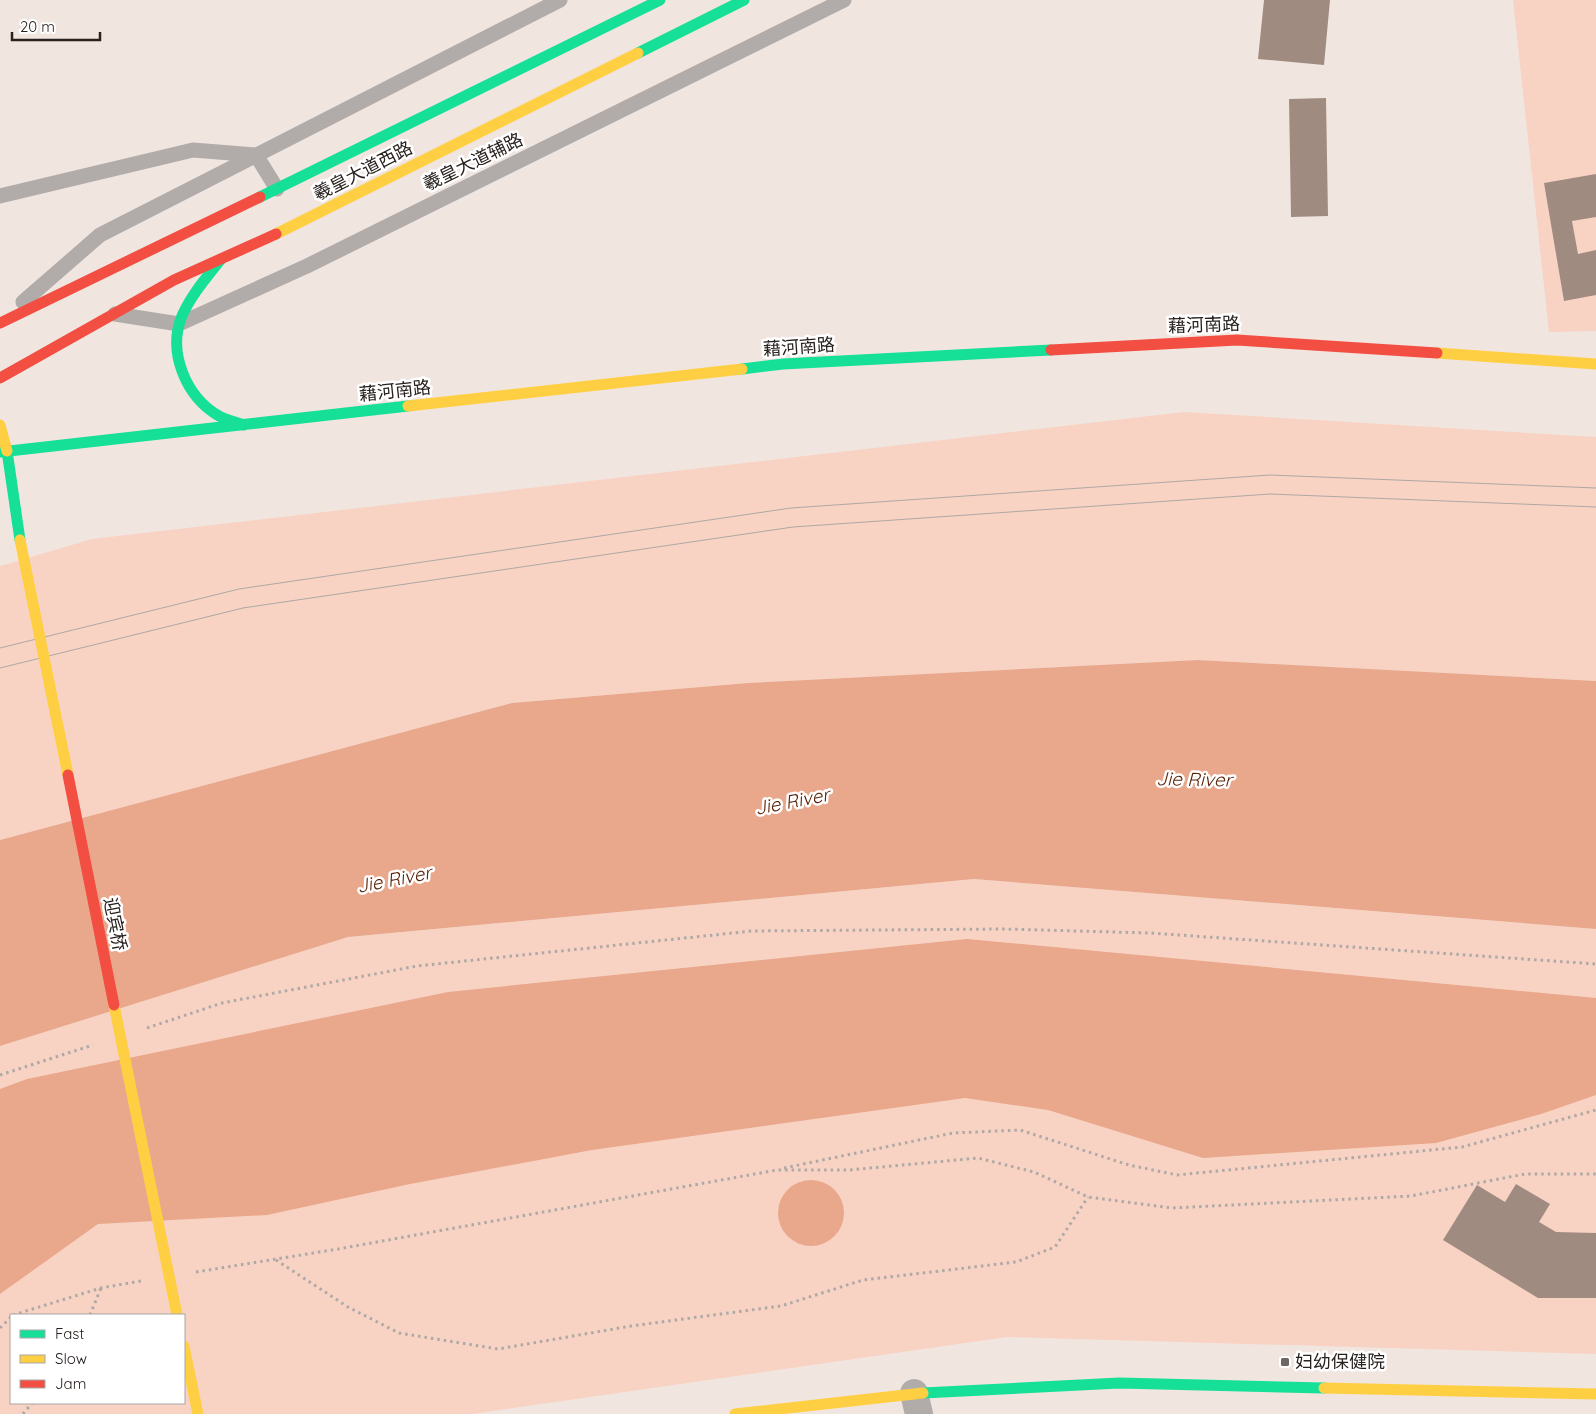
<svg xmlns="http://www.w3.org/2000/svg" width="1596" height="1414" font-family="Quicksand,'Noto Sans SC',sans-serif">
<rect width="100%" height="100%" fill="#f1e5e0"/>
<path fill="#f8d3c3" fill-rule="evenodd" d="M 1513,0 L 1596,0 L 1596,331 L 1549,332 Z
M 1184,412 L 1596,437 L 1596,681 L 1198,660 L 748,683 L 512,703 L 0,840 L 0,566 L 92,539 Z
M 974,879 L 1596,929 L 1596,1354 L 1007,1337 L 472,1414 L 0,1414 L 0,1046 L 348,937 ZM 11,1315 L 184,1315 L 184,1403 L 11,1403 Z"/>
<path fill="#e9a78b" d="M 1198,660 L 1596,681 L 1596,929 L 974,879 L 348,937 L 0,1046 L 0,840 L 512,703 L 748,683 Z
M 967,939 L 1596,998 L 1596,1095 L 1541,1114 L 1436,1143 L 1203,1158 L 1048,1110 L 965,1098 L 592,1150 L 410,1184 L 267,1215 L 98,1224 L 0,1294 L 0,1089 L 27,1079 L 448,992 Z
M778 1213a33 33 0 1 1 66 0a33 33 0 1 1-66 0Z"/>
<path fill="#a08b81" d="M 1264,0 L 1330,0 L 1324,65 L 1258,59 Z
M 1326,98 L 1328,216 L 1291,217 L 1289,99 Z
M 1596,174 L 1596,217 L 1572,221 L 1578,254 L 1596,250 L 1596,295 L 1564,301 L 1544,183 Z
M 1516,1184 L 1550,1204 L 1539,1222 L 1556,1232 L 1596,1233 L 1596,1298 L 1538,1298 L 1443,1240 L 1477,1185 L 1505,1202 Z"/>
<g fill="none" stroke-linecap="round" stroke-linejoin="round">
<path stroke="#aea9a7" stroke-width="3" stroke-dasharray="2.5 4" stroke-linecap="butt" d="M 147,1028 L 222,1003 L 417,966 L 752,931 L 1004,929 L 1150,933 L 1596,964
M 0,1075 L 93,1045
M 784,1168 L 953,1133 L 1020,1130 L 1129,1165 L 1177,1175 L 1462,1147 L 1596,1110
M 276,1260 L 348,1307 L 399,1333 L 498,1349 L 631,1326 L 781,1306 L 863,1280 L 1016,1262 L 1055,1247 L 1088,1197
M 196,1272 L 338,1249 L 777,1170 L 849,1170 L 978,1158 L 1034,1172 L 1088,1197 L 1172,1208 L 1411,1196 L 1525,1174 L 1596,1174
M 13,1315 L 101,1288 L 141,1281
M 90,1315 L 101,1288
M 0,1328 L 11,1317
M 23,1414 L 32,1403"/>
<path stroke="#b1acaa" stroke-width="15" d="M 0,196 L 193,150 L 256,155 L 277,189
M 23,302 L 100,235 L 560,0
M 115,314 L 179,324 L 307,266 L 844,0"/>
<path stroke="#b1acaa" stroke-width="28" d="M 914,1393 L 919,1414"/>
<path stroke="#16e098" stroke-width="11" d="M 638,53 L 744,0
M 260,197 L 660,0
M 221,259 C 207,277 191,295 182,316 C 167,352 186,397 219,416 C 226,420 236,422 244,425
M 742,369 L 783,364 L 1051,350
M 7,451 L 20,540
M 0,452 L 408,406
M 923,1393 L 1119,1383 L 1324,1388"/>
<path stroke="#ffcf43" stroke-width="11" d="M 276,234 L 638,53
M 1437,353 L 1596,364
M 408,406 L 742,369
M 0,425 L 7,451
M 184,1346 L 198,1414
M 1324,1388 L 1596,1394
M 735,1414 L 923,1393"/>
<path stroke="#f24e42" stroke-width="11" d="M 0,323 L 260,197
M 1051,350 L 1237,340 L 1437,353
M 0,378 L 174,280 L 276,234"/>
<path stroke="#aea7a4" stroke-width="1" d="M 0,648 L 239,589 L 791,508 L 1270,475 L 1596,488
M 0,668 L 243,608 L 793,527 L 1270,494 L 1596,507"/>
<path stroke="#ffcf43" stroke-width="11" d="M 20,540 L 68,775
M 114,1005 L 177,1315"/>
<path stroke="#f24e42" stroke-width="11" d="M 68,775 L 114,1005"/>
</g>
<rect fill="#6e6662" stroke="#fff" stroke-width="2" x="1280" y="1357" width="10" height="10" rx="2.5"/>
<g text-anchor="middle" stroke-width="5" stroke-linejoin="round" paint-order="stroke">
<g font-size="18" fill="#28211e" stroke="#fff">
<text transform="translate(473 162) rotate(-26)" y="6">羲皇大道辅路</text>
<text transform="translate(363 171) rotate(-27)" y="6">羲皇大道西路</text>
<text transform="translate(1204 325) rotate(-2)" y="6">藉河南路</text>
<text transform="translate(799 347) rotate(-4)" y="6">藉河南路</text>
<text transform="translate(395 391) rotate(-6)" y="6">藉河南路</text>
<text transform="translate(115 924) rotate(79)" y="6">迎宾桥</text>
</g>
<g font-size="18" fill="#28211e" stroke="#fff" text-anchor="start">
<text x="1295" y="1368">妇幼保健院</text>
</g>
<g font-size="19" font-style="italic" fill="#5c2408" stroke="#fff">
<text transform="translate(1194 779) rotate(1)" y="7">Jie River</text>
<text transform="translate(792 801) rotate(-11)" y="7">Jie River</text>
<text transform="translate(394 879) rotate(-11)" y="7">Jie River</text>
</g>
</g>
<rect x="10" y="1314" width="175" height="90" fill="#ffffff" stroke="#a9a6a5"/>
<rect x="20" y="1330" width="25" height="8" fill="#16e098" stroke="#a9a6a5"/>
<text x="55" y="1339" font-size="15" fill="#28211e">Fast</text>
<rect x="20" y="1355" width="25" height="8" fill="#ffcf43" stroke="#a9a6a5"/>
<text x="55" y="1364" font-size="15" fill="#28211e">Slow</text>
<rect x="20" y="1380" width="25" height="8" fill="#f24e42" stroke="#a9a6a5"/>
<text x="55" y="1389" font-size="15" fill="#28211e">Jam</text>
<path d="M12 32v8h88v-8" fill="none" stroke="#28211e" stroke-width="2.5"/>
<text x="20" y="32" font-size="15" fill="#28211e" stroke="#ffffff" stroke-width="4" paint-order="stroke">20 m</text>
</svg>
